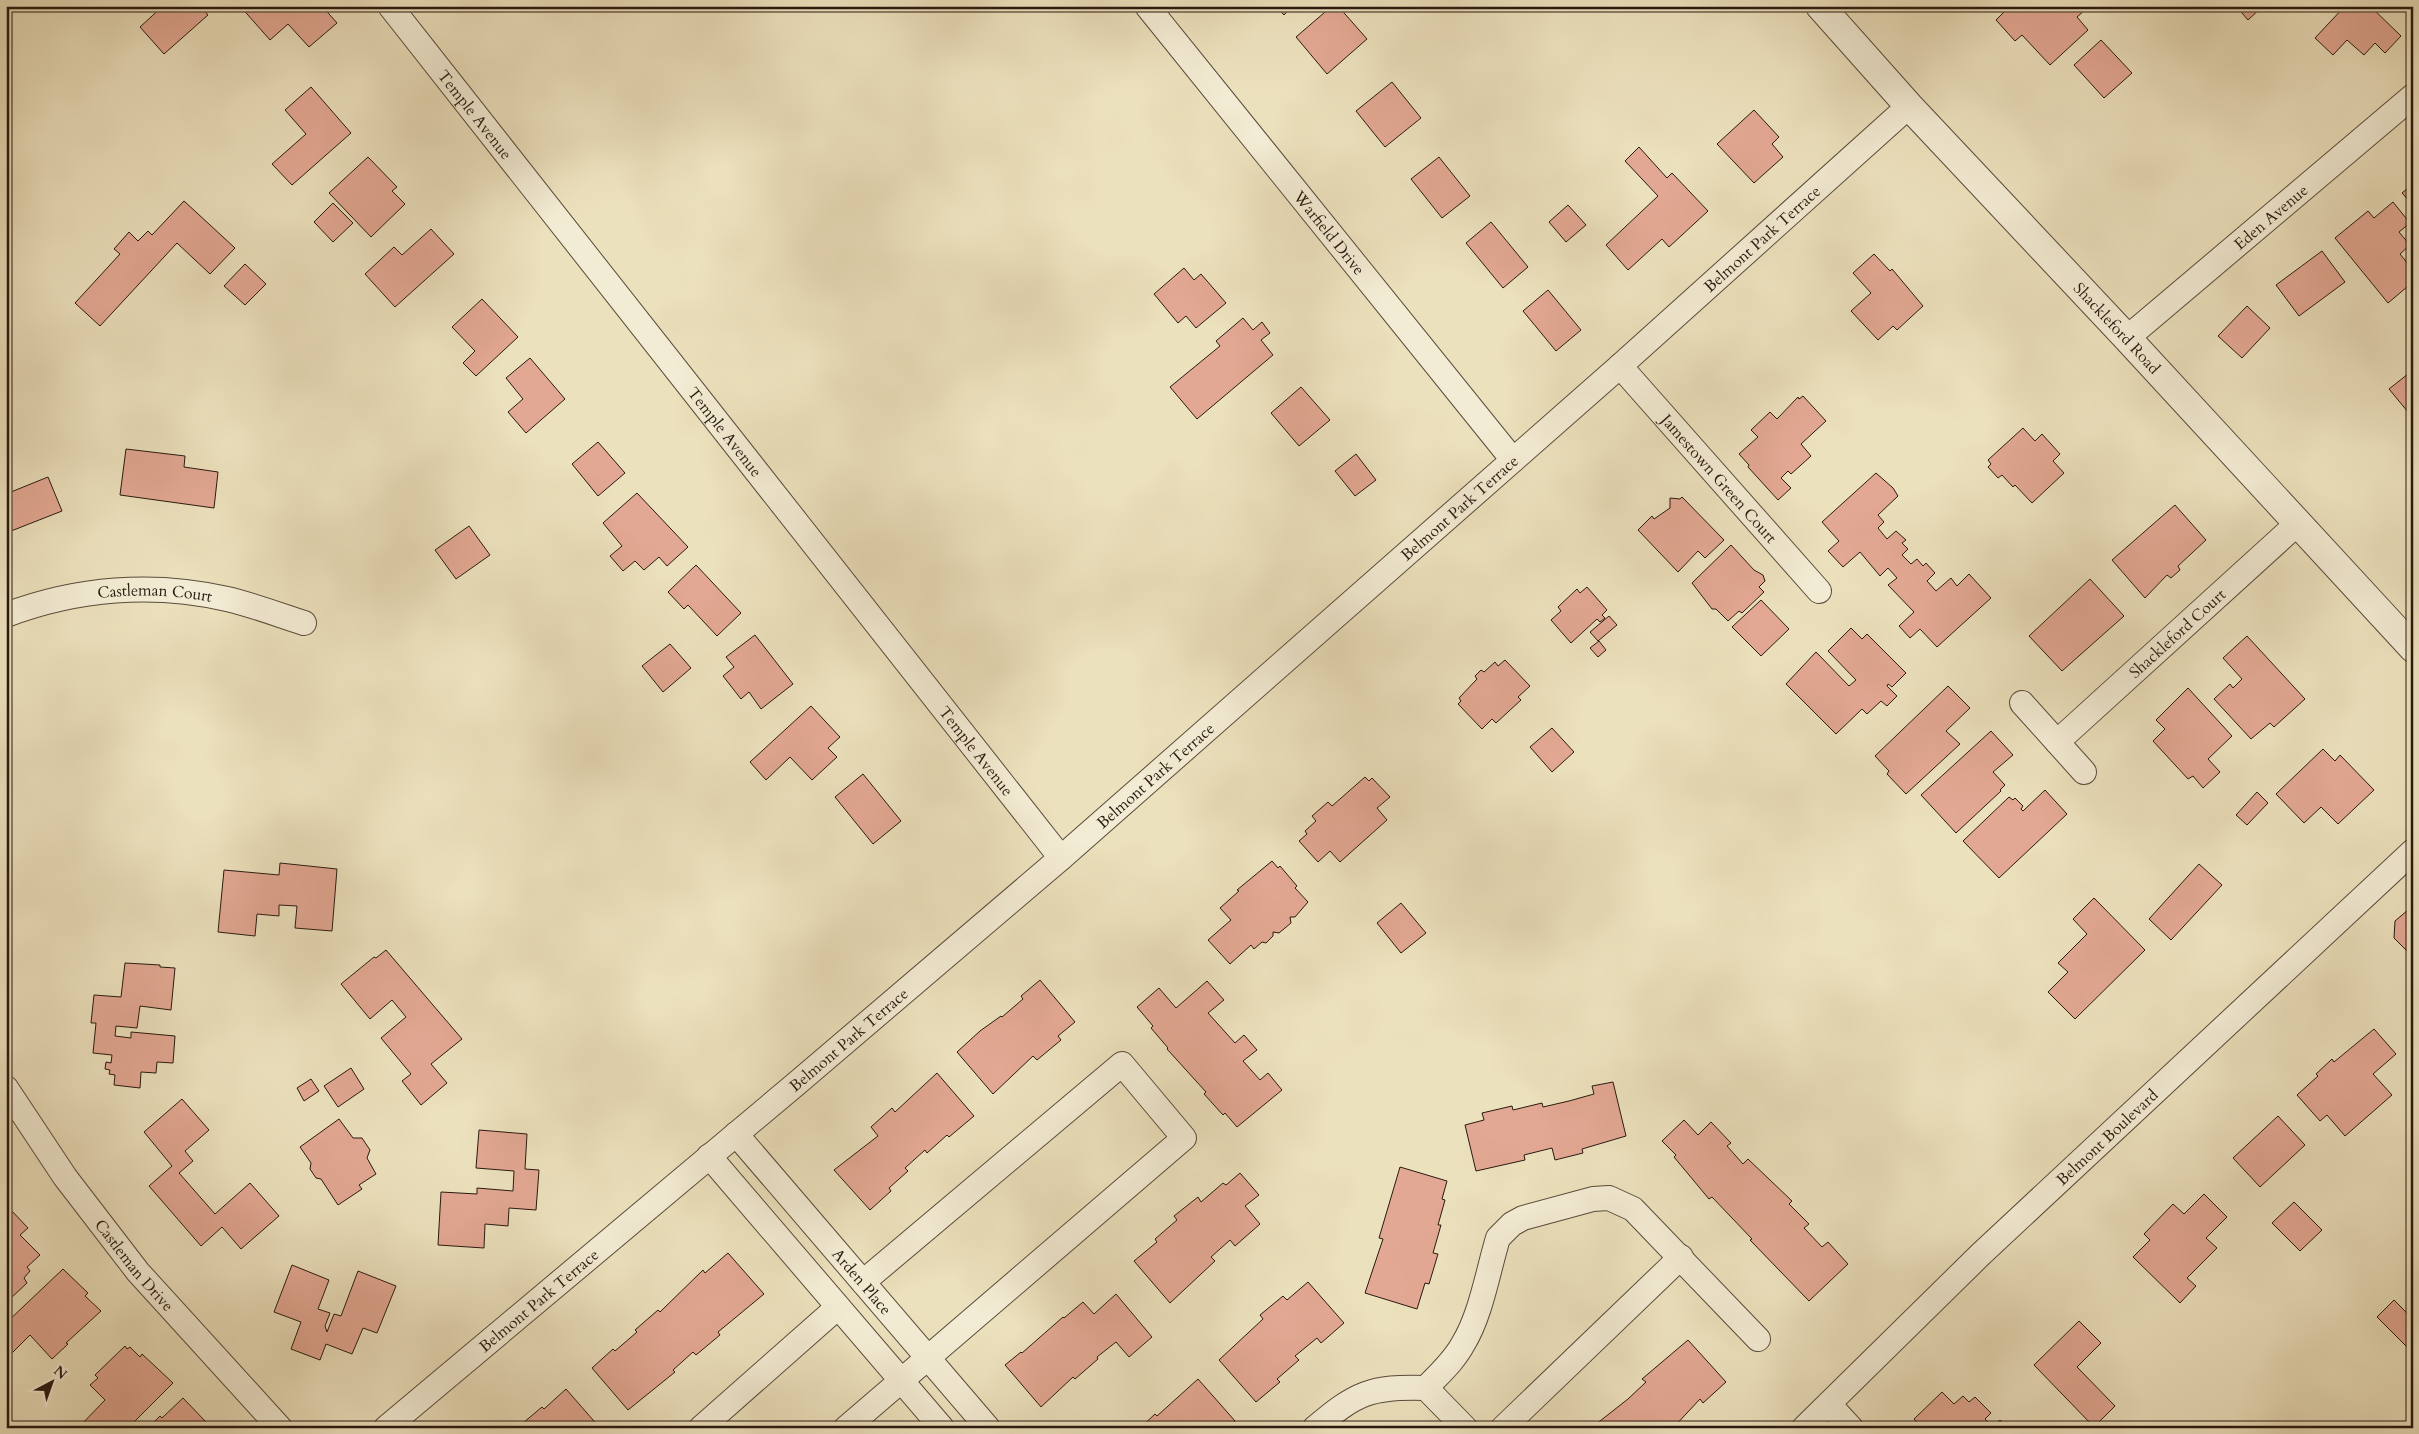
<svg xmlns="http://www.w3.org/2000/svg" width="2419" height="1434" font-family="Cardo,serif">
<rect width="100%" height="100%" fill="#ece1bd"/>
<filter id="stains"><feTurbulence type="fractalNoise" baseFrequency=".004" numOctaves="4"/><feColorMatrix values="0 0 0 0 .2 0 0 0 0 .09 0 0 0 0 .02 0 0 0 .5 -.17"/></filter>
<radialGradient id="worn" r=".72"><stop offset=".6" stop-color="#630" stop-opacity="0"/><stop offset="1" stop-color="#630" stop-opacity=".3"/></radialGradient>
<path fill="#e3a893" stroke="#291910" d="M 163,6 L 200,6 L 208,15 L 164,54 L 140,27 Z
M 240,6 L 322,6 L 337,23 L 309,47 L 288,24 L 270,40 Z
M 1275,6 L 1292,6 L 1284,15 Z
M 1332,6 L 1338,6 L 1367,39 L 1327,74 L 1296,37 Z
M 2010,6 L 2083,6 L 2086,9 L 2077,17 L 2088,30 L 2050,65 L 2022,35 L 2015,41 L 1996,20 Z
M 2236,6 L 2263,6 L 2248,20 Z
M 2345,6 L 2370,6 L 2401,36 L 2385,53 L 2375,43 L 2364,55 L 2347,40 L 2333,55 L 2315,38 Z
M 2101,40 L 2132,73 L 2104,98 L 2074,65 Z
M 1392,82 L 1421,118 L 1385,147 L 1356,111 Z
M 311,87 L 351,133 L 292,185 L 272,164 L 306,134 L 285,110 Z
M 1754,110 L 1779,137 L 1772,144 L 1783,157 L 1754,183 L 1717,144 Z
M 1639,147 L 1667,178 L 1672,173 L 1708,211 L 1669,247 L 1662,239 L 1628,270 L 1606,245 L 1658,196 L 1625,161 Z
M 368,157 L 397,187 L 392,191 L 405,204 L 371,237 L 329,193 Z
M 1439,157 L 1470,196 L 1442,218 L 1411,179 Z
M 2413,184 L 2413,205 L 2402,193 Z
M 184,201 L 235,248 L 210,274 L 177,243 L 100,326 L 75,303 L 120,254 L 114,249 L 129,232 L 138,241 L 148,231 L 152,235 Z
M 2393,202 L 2410,223 L 2399,232 L 2410,245 L 2400,254 L 2413,270 L 2413,282 L 2388,303 L 2335,238 L 2368,211 L 2374,218 Z
M 333,203 L 353,223 L 333,242 L 314,222 Z
M 1568,205 L 1586,225 L 1566,242 L 1549,222 Z
M 1491,222 L 1528,267 L 1503,288 L 1466,243 Z
M 431,229 L 454,254 L 395,307 L 365,274 L 394,247 L 402,255 Z
M 2322,251 L 2345,282 L 2299,316 L 2276,285 Z
M 1874,254 L 1890,271 L 1892,269 L 1923,306 L 1897,330 L 1893,326 L 1878,340 L 1851,311 L 1871,293 L 1853,273 Z
M 245,264 L 266,284 L 245,305 L 224,286 Z
M 1184,268 L 1194,280 L 1201,274 L 1226,303 L 1196,328 L 1186,316 L 1178,323 L 1154,294 Z
M 1548,290 L 1581,330 L 1556,351 L 1523,311 Z
M 482,299 L 518,337 L 476,376 L 463,363 L 475,351 L 452,327 Z
M 2247,306 L 2270,328 L 2242,358 L 2218,336 Z
M 1243,318 L 1253,330 L 1262,322 L 1270,333 L 1261,340 L 1273,355 L 1197,419 L 1170,387 L 1220,346 L 1216,341 Z
M 530,358 L 565,399 L 526,433 L 508,412 L 523,399 L 506,378 Z
M 2413,370 L 2413,418 L 2389,389 Z
M 1301,387 L 1330,420 L 1299,446 L 1271,413 Z
M 1803,396 L 1826,421 L 1801,444 L 1811,456 L 1791,474 L 1788,471 L 1781,478 L 1791,488 L 1778,500 L 1748,467 L 1749,465 L 1739,454 L 1758,437 L 1751,430 L 1770,412 L 1777,419 L 1798,397 L 1799,399 Z
M 2023,428 L 2035,441 L 2042,434 L 2060,454 L 2053,461 L 2064,473 L 2032,503 L 2015,485 L 2013,487 L 2002,475 L 1998,478 L 1988,467 L 1991,464 L 1988,460 Z
M 598,442 L 625,473 L 598,496 L 572,464 Z
M 126,449 L 185,456 L 184,467 L 218,472 L 214,508 L 120,495 Z
M 1356,454 L 1376,480 L 1355,496 L 1335,471 Z
M 1876,473 L 1893,488 L 1898,496 L 1878,515 L 1884,522 L 1878,528 L 1887,539 L 1896,531 L 1906,540 L 1902,543 L 1908,549 L 1902,555 L 1911,564 L 1917,559 L 1923,566 L 1926,563 L 1935,573 L 1927,581 L 1936,591 L 1951,578 L 1957,586 L 1969,574 L 1991,598 L 1937,647 L 1920,629 L 1910,638 L 1899,626 L 1914,612 L 1888,585 L 1897,578 L 1888,568 L 1880,576 L 1860,552 L 1843,567 L 1828,551 L 1839,541 L 1822,522 Z
M 48,477 L 62,511 L 6,533 L 6,494 Z
M 637,493 L 688,547 L 667,566 L 659,557 L 644,570 L 635,561 L 623,571 L 610,556 L 622,546 L 603,523 Z
M 1682,497 L 1724,540 L 1705,558 L 1698,551 L 1678,572 L 1638,530 L 1652,516 L 1654,519 L 1670,508 L 1670,498 L 1680,499 Z
M 2175,505 L 2206,540 L 2178,566 L 2180,570 L 2171,578 L 2167,575 L 2145,598 L 2112,560 Z
M 469,526 L 490,555 L 456,579 L 435,550 Z
M 1731,545 L 1754,570 L 1763,575 L 1765,581 L 1759,587 L 1764,592 L 1742,613 L 1739,611 L 1728,621 L 1716,609 L 1712,609 L 1692,583 Z
M 696,565 L 741,613 L 717,636 L 688,605 L 684,609 L 668,592 Z
M 2090,579 L 2124,616 L 2062,671 L 2029,636 Z
M 1587,587 L 1607,610 L 1602,615 L 1605,618 L 1600,622 L 1597,619 L 1571,643 L 1551,620 L 1561,611 L 1558,607 L 1577,589 L 1580,593 Z
M 1761,600 L 1789,629 L 1761,656 L 1732,627 Z
M 1609,616 L 1617,625 L 1598,641 L 1590,632 Z
M 1851,628 L 1862,639 L 1867,634 L 1906,673 L 1892,687 L 1888,684 L 1887,686 L 1897,696 L 1887,706 L 1881,701 L 1867,714 L 1862,709 L 1836,734 L 1786,684 L 1816,652 L 1849,686 L 1856,680 L 1828,651 Z
M 755,635 L 793,684 L 761,709 L 749,692 L 741,699 L 723,676 L 734,667 L 726,657 Z
M 2247,636 L 2305,699 L 2274,727 L 2270,723 L 2251,739 L 2214,699 L 2230,684 L 2233,688 L 2242,679 L 2223,658 Z
M 1599,641 L 1606,650 L 1598,657 L 1590,648 Z
M 670,644 L 691,668 L 663,692 L 642,666 Z
M 1505,660 L 1530,686 L 1518,697 L 1521,700 L 1496,723 L 1492,719 L 1482,729 L 1458,704 L 1461,701 L 1459,698 L 1477,679 L 1475,676 L 1481,670 L 1484,672 L 1495,662 L 1498,666 Z
M 1948,686 L 1970,708 L 1946,731 L 1960,744 L 1906,794 L 1887,774 L 1889,771 L 1875,756 Z
M 2188,688 L 2232,736 L 2208,759 L 2220,772 L 2203,788 L 2193,776 L 2188,779 L 2153,741 L 2165,729 L 2156,720 Z
M 811,706 L 840,737 L 828,748 L 837,757 L 812,780 L 790,757 L 766,780 L 750,762 Z
M 1552,728 L 1574,752 L 1552,772 L 1530,747 Z
M 1991,731 L 2013,755 L 1993,772 L 2005,785 L 2000,790 L 2001,791 L 1956,833 L 1921,795 Z
M 2323,749 L 2335,761 L 2340,755 L 2374,790 L 2338,824 L 2321,807 L 2304,823 L 2276,794 Z
M 863,774 L 901,821 L 873,844 L 835,797 Z
M 1365,777 L 1369,781 L 1372,778 L 1390,797 L 1377,808 L 1387,820 L 1340,862 L 1330,851 L 1318,862 L 1299,841 L 1307,834 L 1305,831 L 1316,821 L 1312,816 L 1328,802 L 1332,806 Z
M 2045,790 L 2067,814 L 1999,878 L 1963,841 L 2009,797 L 2013,800 L 2015,798 L 2023,806 L 2021,809 L 2023,811 Z
M 2257,792 L 2268,803 L 2247,825 L 2236,815 Z
M 1272,861 L 1278,868 L 1280,866 L 1297,886 L 1295,888 L 1308,902 L 1295,917 L 1290,917 L 1291,923 L 1279,933 L 1273,932 L 1273,936 L 1266,943 L 1262,942 L 1254,949 L 1251,945 L 1230,964 L 1208,940 L 1231,920 L 1220,908 L 1239,891 L 1237,890 Z
M 280,863 L 337,869 L 332,931 L 295,928 L 297,906 L 279,905 L 279,916 L 257,914 L 255,936 L 218,932 L 224,870 L 279,875 Z
M 2199,864 L 2222,885 L 2171,940 L 2149,919 Z
M 2094,898 L 2145,950 L 2075,1019 L 2048,992 L 2068,972 L 2058,963 L 2087,934 L 2073,919 Z
M 1401,903 L 1426,933 L 1401,953 L 1377,923 Z
M 2408,910 L 2413,910 L 2413,952 L 2407,951 L 2394,938 L 2395,921 Z
M 386,950 L 462,1039 L 431,1064 L 447,1083 L 421,1105 L 402,1081 L 411,1074 L 381,1038 L 406,1017 L 392,1000 L 370,1019 L 341,984 L 374,957 L 376,958 Z
M 125,963 L 160,965 L 160,967 L 175,968 L 171,1010 L 140,1006 L 137,1028 L 116,1026 L 115,1036 L 131,1038 L 131,1032 L 175,1036 L 173,1063 L 157,1062 L 156,1073 L 141,1072 L 140,1088 L 114,1085 L 115,1075 L 109,1074 L 110,1070 L 105,1069 L 106,1062 L 111,1063 L 112,1055 L 93,1053 L 96,1023 L 91,1023 L 94,995 L 121,997 Z
M 1040,980 L 1075,1022 L 1058,1036 L 1061,1040 L 1037,1060 L 1033,1056 L 993,1094 L 957,1052 L 980,1031 L 1001,1016 L 1002,1017 L 1023,999 L 1021,996 Z
M 1207,981 L 1224,1000 L 1208,1013 L 1235,1043 L 1244,1035 L 1257,1050 L 1243,1061 L 1260,1080 L 1268,1073 L 1282,1090 L 1237,1127 L 1225,1113 L 1223,1115 L 1204,1094 L 1206,1092 L 1167,1049 L 1168,1048 L 1151,1028 L 1153,1026 L 1137,1007 L 1159,988 L 1176,1008 Z
M 2374,1029 L 2396,1054 L 2373,1074 L 2392,1095 L 2345,1136 L 2327,1115 L 2320,1121 L 2297,1095 L 2318,1076 L 2316,1074 L 2332,1059 L 2334,1062 Z
M 351,1068 L 364,1089 L 338,1107 L 324,1086 Z
M 937,1073 L 974,1116 L 949,1137 L 947,1135 L 927,1153 L 925,1150 L 905,1168 L 908,1171 L 889,1188 L 891,1191 L 870,1210 L 834,1170 L 878,1136 L 871,1127 L 892,1108 L 895,1112 Z
M 311,1079 L 319,1091 L 304,1101 L 297,1088 Z
M 1613,1082 L 1626,1136 L 1582,1149 L 1583,1153 L 1555,1160 L 1552,1148 L 1524,1155 L 1525,1160 L 1476,1171 L 1465,1125 L 1484,1120 L 1482,1113 L 1512,1106 L 1513,1110 L 1542,1103 L 1543,1107 L 1569,1101 L 1594,1094 L 1592,1086 Z
M 182,1099 L 209,1130 L 185,1151 L 193,1161 L 179,1173 L 215,1214 L 250,1183 L 279,1216 L 241,1249 L 222,1227 L 201,1246 L 149,1186 L 172,1166 L 144,1132 Z
M 2278,1116 L 2305,1145 L 2260,1187 L 2233,1158 Z
M 339,1119 L 353,1138 L 362,1138 L 370,1150 L 367,1158 L 376,1174 L 359,1185 L 362,1189 L 338,1205 L 321,1179 L 316,1178 L 310,1169 L 311,1163 L 300,1147 Z
M 1684,1120 L 1698,1135 L 1711,1122 L 1731,1143 L 1727,1146 L 1743,1164 L 1748,1159 L 1792,1201 L 1789,1204 L 1809,1224 L 1804,1228 L 1822,1247 L 1828,1242 L 1848,1264 L 1809,1301 L 1750,1240 L 1752,1239 L 1712,1197 L 1709,1199 L 1674,1157 L 1676,1155 L 1662,1141 Z
M 479,1130 L 527,1134 L 525,1169 L 539,1170 L 536,1210 L 509,1208 L 508,1226 L 485,1224 L 484,1248 L 438,1245 L 441,1192 L 477,1194 L 477,1188 L 513,1191 L 514,1171 L 476,1168 Z
M 1400,1167 L 1447,1181 L 1442,1199 L 1445,1200 L 1438,1225 L 1441,1225 L 1433,1253 L 1438,1254 L 1429,1284 L 1425,1283 L 1417,1309 L 1365,1293 L 1383,1239 L 1379,1238 Z
M 1240,1173 L 1259,1195 L 1245,1206 L 1260,1224 L 1235,1246 L 1230,1240 L 1211,1257 L 1215,1261 L 1170,1303 L 1134,1261 L 1157,1242 L 1155,1239 L 1177,1220 L 1174,1216 L 1198,1197 L 1201,1202 L 1223,1183 L 1226,1185 Z
M 2204,1194 L 2227,1217 L 2206,1238 L 2217,1248 L 2187,1278 L 2196,1286 L 2180,1303 L 2133,1257 L 2150,1240 L 2144,1234 L 2173,1204 L 2184,1214 Z
M 2294,1202 L 2322,1230 L 2300,1251 L 2272,1223 Z
M 10,1209 L 28,1228 L 20,1235 L 40,1255 L 27,1267 L 30,1271 L 24,1278 L 27,1283 L 10,1299 L 12,1302 L 6,1308 L 6,1213 Z
M 728,1253 L 764,1294 L 718,1332 L 720,1335 L 696,1355 L 693,1352 L 673,1370 L 675,1372 L 628,1410 L 592,1368 L 613,1349 L 615,1351 L 637,1332 L 635,1330 L 658,1310 L 660,1312 L 703,1270 L 705,1273 Z
M 292,1265 L 329,1280 L 318,1309 L 330,1313 L 325,1326 L 327,1332 L 334,1314 L 341,1316 L 358,1271 L 396,1286 L 377,1333 L 363,1328 L 352,1354 L 326,1344 L 320,1360 L 291,1349 L 301,1322 L 274,1312 Z
M 63,1269 L 88,1293 L 85,1296 L 101,1311 L 66,1343 L 68,1344 L 52,1359 L 30,1335 L 10,1355 L 6,1351 L 6,1323 Z
M 1308,1282 L 1344,1323 L 1321,1343 L 1317,1338 L 1295,1356 L 1299,1360 L 1277,1379 L 1280,1382 L 1256,1402 L 1219,1360 L 1263,1319 L 1260,1315 L 1283,1296 L 1287,1300 Z
M 1116,1294 L 1152,1337 L 1129,1357 L 1116,1342 L 1097,1357 L 1098,1359 L 1075,1379 L 1073,1377 L 1041,1407 L 1005,1365 L 1021,1352 L 1022,1353 L 1063,1317 L 1064,1318 L 1083,1302 L 1094,1314 Z
M 2394,1300 L 2413,1319 L 2413,1346 L 2409,1349 L 2377,1317 Z
M 2079,1321 L 2101,1343 L 2077,1367 L 2115,1406 L 2094,1427 L 2034,1365 Z
M 1688,1340 L 1726,1382 L 1703,1403 L 1700,1399 L 1673,1428 L 1591,1428 L 1628,1399 L 1646,1382 L 1642,1379 Z
M 125,1346 L 127,1349 L 130,1347 L 140,1357 L 142,1354 L 173,1383 L 128,1428 L 72,1428 L 78,1422 L 81,1425 L 105,1400 L 90,1385 L 98,1378 L 95,1375 Z
M 1198,1379 L 1235,1421 L 1227,1428 L 1140,1428 L 1155,1414 L 1157,1416 Z
M 566,1389 L 600,1428 L 517,1428 L 542,1407 L 544,1409 Z
M 1942,1392 L 1954,1404 L 1963,1396 L 1969,1402 L 1975,1397 L 1991,1413 L 1985,1419 L 1993,1427 L 2000,1420 L 2008,1428 L 1922,1428 L 1914,1419 Z
M 183,1398 L 206,1422 L 200,1428 L 148,1428 L 160,1416 L 162,1418 Z"/>
<g fill="none" stroke-linecap="round" stroke-linejoin="round">
<defs>
<g id="minor">
<path id="s1" d="M 390,6 L 1061,858"/>
<path id="s2" d="M 1147,6 L 1513,460"/>
<path id="s3" d="M 2127,338 L 2413,96"/>
<path id="s4" d="M 1620,366 L 1819,591"/>
<path id="s5" d="M 6,615 C 77,588 153,582 227,599 C 253,605 279,615 304,623"/>
<path d="M 2022,703 L 2084,772"/>
<path id="s6" d="M 2057,742 L 2298,523"/>
<path id="s7" d="M 6,1088 L 65,1177 L 138,1272 L 280,1428"/>
<path id="s8" d="M 736,1134 L 988,1428"/>
<path d="M 709,1156 L 942,1428"/>
<path d="M 1426,1388 L 1465,1428"/>
<path d="M 1829,1404 L 1851,1428"/>
<path id="s9" d="M 386,1428 L 796,1084 L 1061,858 L 1620,366 L 1909,106"/>
<path d="M 701,1428 L 838,1307"/>
<path d="M 846,1428 L 1184,1138 L 1122,1064 L 863,1282"/>
<path d="M 1315,1428 C 1356,1393 1371,1386 1426,1388 C 1439,1374 1454,1361 1463,1344 C 1481,1315 1488,1271 1498,1238 L 1512,1224 L 1523,1218 L 1593,1199 L 1609,1198 L 1633,1209 L 1758,1339"/>
<path d="M 1503,1428 L 1681,1257"/>
<path id="s10" d="M 1804,1428 L 1981,1254 L 2413,851"/>
</g>
<g id="tertiary">
<path id="s11" d="M 1820,6 L 1909,106 L 2127,338 L 2413,648"/>
</g>
</defs>
<use href="#minor" stroke="#5a4b3b" stroke-width="26"/>
<use href="#tertiary" stroke="#5a4b3b" stroke-width="30"/>
<use href="#minor" stroke="#f3ecd4" stroke-width="24"/>
<use href="#tertiary" stroke="#f3ecd4" stroke-width="28"/>
</g>
<g text-anchor="middle" stroke-width="4.5" stroke-linejoin="round" paint-order="stroke">
<g font-size="16" fill="#291910" stroke="#f3ecd4">
<text dy="6" stroke="none"><textPath href="#s1" startOffset="138">Temple Avenue</textPath></text>
<text dy="6" stroke="none"><textPath href="#s3" startOffset="188">Eden Avenue</textPath></text>
<text dy="6" stroke="none"><textPath href="#s2" startOffset="291">Warfield Drive</textPath></text>
<text dy="6" stroke="none"><textPath href="#s9" startOffset="1819">Belmont Park Terrace</textPath></text>
<text dy="6" stroke="none"><textPath href="#s11" startOffset="438">Shackleford Road</textPath></text>
<text dy="6" stroke="none"><textPath href="#s1" startOffset="542">Temple Avenue</textPath></text>
<text dy="6" stroke="none"><textPath href="#s4" startOffset="150">Jamestown Green Court</textPath></text>
<text dy="6" stroke="none"><textPath href="#s9" startOffset="1414">Belmont Park Terrace</textPath></text>
<text dy="6" stroke="none"><textPath href="#s5" startOffset="152">Castleman Court</textPath></text>
<text dy="6" stroke="none"><textPath href="#s6" startOffset="162">Shackleford Court</textPath></text>
<text dy="6" stroke="none"><textPath href="#s1" startOffset="948">Temple Avenue</textPath></text>
<text dy="6" stroke="none"><textPath href="#s9" startOffset="1009">Belmont Park Terrace</textPath></text>
<text dy="6" stroke="none"><textPath href="#s9" startOffset="604">Belmont Park Terrace</textPath></text>
<text dy="6" stroke="none"><textPath href="#s10" startOffset="420">Belmont Boulevard</textPath></text>
<text dy="6" stroke="none"><textPath href="#s7" startOffset="219">Castleman Drive</textPath></text>
<text dy="6" stroke="none"><textPath href="#s8" startOffset="194">Arden Place</textPath></text>
<text dy="6" stroke="none"><textPath href="#s9" startOffset="199">Belmont Park Terrace</textPath></text>
</g>
</g>
<rect width="2419" height="1434" fill="none" stroke="#ece1bd" stroke-width="25"/>
<rect x="8" y="8" width="2404" height="1419" fill="none" stroke="#291910" stroke-width="2.5"/>
<rect x="12" y="12" width="2394" height="1409" fill="none" stroke="#291910"/>
<g transform="translate(52 1382) rotate(41)" stroke="#f3ecd4" stroke-width="4" paint-order="stroke">
<path d="M0-4L9 19L0 12L-9 19Z" fill="#291910"/>
<text y="-8" font-size="14" font-weight="bold" text-anchor="middle" fill="#291910">N</text>
</g>
<rect width="100%" height="100%" filter="url(#stains)"/>
<rect width="100%" height="100%" fill="url(#worn)"/>
</svg>
